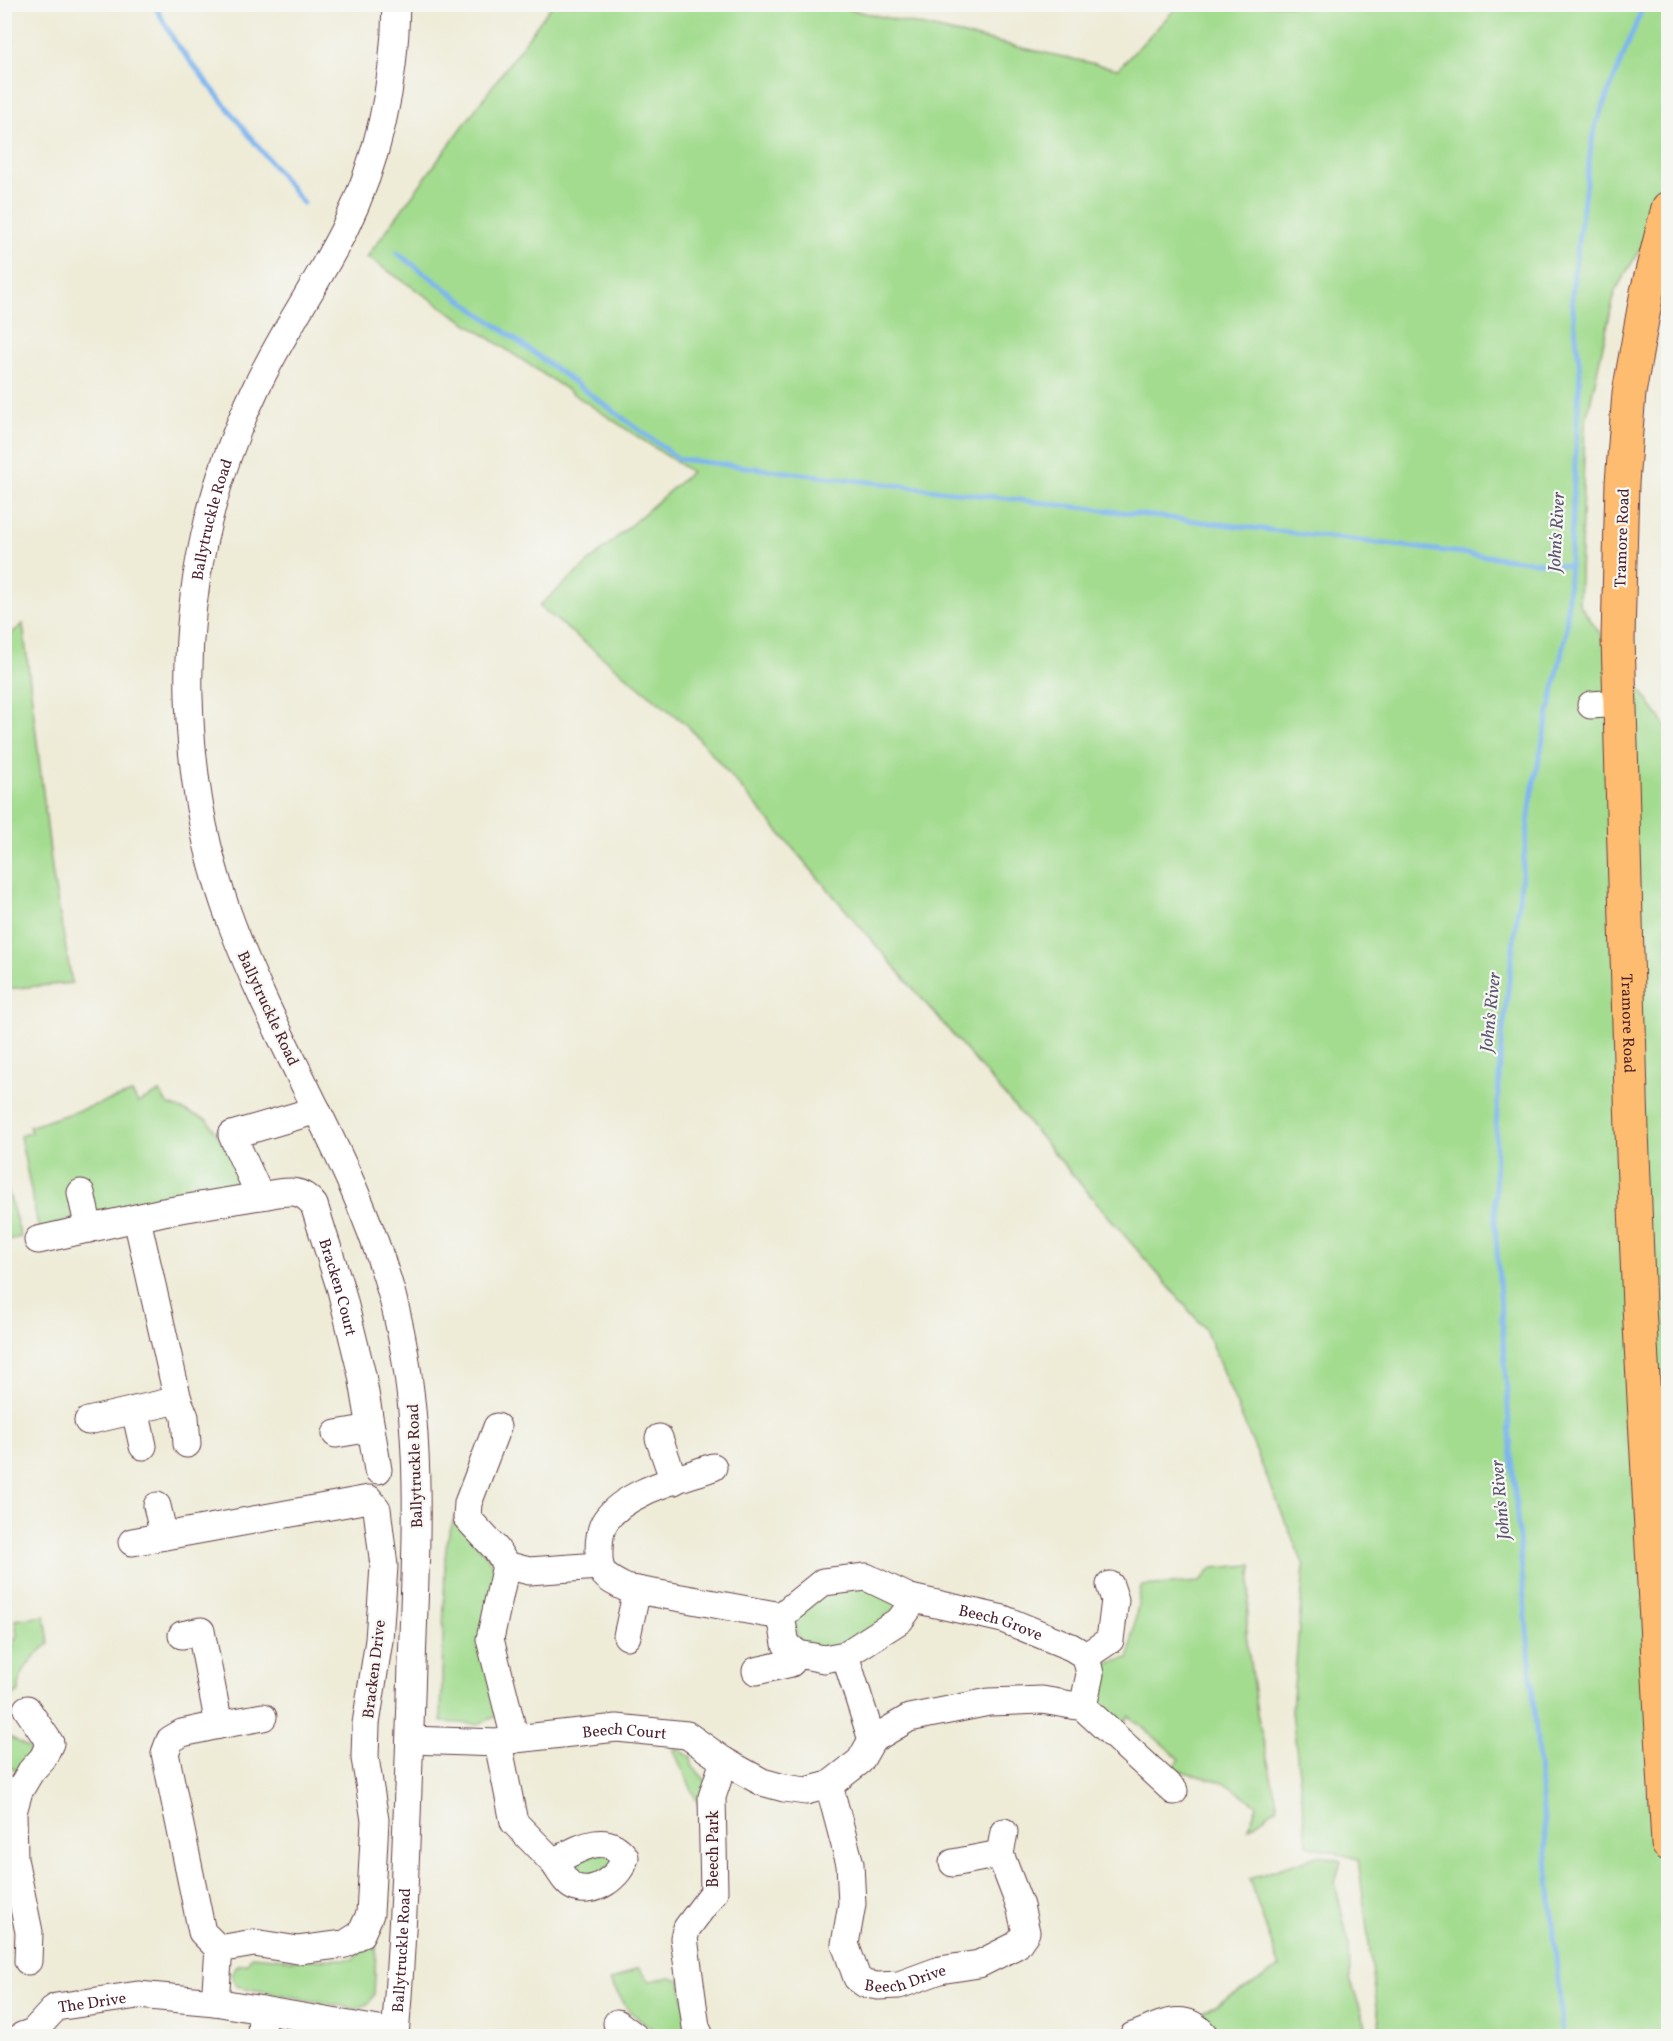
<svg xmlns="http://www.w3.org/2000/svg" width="1673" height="2041" font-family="Vollkorn,serif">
<rect width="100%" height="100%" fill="#f6f6f2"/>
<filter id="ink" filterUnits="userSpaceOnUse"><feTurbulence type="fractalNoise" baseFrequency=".0167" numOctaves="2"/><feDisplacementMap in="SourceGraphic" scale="12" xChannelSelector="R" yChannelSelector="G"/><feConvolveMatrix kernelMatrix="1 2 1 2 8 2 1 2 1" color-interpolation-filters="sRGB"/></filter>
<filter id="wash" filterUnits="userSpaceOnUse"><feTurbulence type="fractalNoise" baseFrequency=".008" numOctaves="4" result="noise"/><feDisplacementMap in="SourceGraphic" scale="24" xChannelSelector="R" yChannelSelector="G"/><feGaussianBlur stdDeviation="1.35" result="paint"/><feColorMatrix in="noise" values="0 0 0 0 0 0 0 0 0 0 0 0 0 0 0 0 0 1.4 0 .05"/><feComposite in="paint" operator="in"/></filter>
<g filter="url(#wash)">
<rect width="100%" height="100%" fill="#eeebd7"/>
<path fill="#a3dc8f" stroke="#767e5d" stroke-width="1.5" d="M 552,5 L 829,5 L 1118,69 L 1179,5 L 1668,5 L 1668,202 L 1615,291 L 1585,426 L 1579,604 L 1668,729 L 1668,2036 L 1381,2036 L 1358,1859 L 1307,1845 L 1292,1711 L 1304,1566 L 1205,1329 L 688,726 L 539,606 L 691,472 L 367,257 Z
M 23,624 L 53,877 L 72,983 L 5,989 L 5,639 Z
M 160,1092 L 167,1104 L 208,1120 L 229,1152 L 236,1170 L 236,1179 L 232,1186 L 221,1188 L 222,1194 L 110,1215 L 97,1211 L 39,1230 L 20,1136 L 31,1132 L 29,1127 L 132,1093 L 138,1103 Z
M 4,1177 L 21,1237 L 5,1241 L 4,1241 Z
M 455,1516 L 495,1567 L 501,1714 L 478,1724 L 441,1722 L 445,1560 L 447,1540 Z
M 1252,1565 L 1246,1634 L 1257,1713 L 1278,1807 L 1249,1828 L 1257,1805 L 1223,1782 L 1173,1769 L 1180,1759 L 1129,1716 L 1122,1726 L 1097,1707 L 1101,1665 L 1129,1658 L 1141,1586 L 1200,1582 L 1212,1568 Z
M 862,1584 L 897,1603 L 896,1613 L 855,1642 L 820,1653 L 801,1647 L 792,1615 L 829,1588 Z
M 45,1616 L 49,1644 C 34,1655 18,1671 19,1692 L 8,1699 L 5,1706 L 5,1688 L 10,1677 L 5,1675 L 5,1669 L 17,1634 L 15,1620 Z
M 5,1728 L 7,1735 L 38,1754 L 23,1772 L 9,1767 L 5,1777 Z
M 673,1749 L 678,1749 L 691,1757 L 692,1766 L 708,1783 L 702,1812 Z
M 604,1849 L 619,1861 L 583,1882 L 571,1864 Z
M 1320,1855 L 1341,1861 L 1335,1883 L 1349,1944 L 1350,1979 L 1366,2026 L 1365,2036 L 1216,2036 L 1203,2012 L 1280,1968 L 1249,1879 Z
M 377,1926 L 374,1994 L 369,2003 L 357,2009 L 236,1986 L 231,1975 L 238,1965 L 247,1964 L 252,1956 L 294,1960 L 353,1959 L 364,1949 Z
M 638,1968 L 650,1981 L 670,1977 L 681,1980 L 691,2036 L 662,2036 L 629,2011 L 610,1981 Z"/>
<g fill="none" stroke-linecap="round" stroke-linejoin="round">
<path stroke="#7eb5ee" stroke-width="5" d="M 154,4 L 175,42 L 303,203
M 397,253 L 679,459 L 1569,566
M 1563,2036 L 1510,1436 L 1495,1223 L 1496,1129 L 1501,1047 L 1532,792 L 1566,633 L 1580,370 L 1572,299 L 1574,272 L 1591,147 L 1596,124 L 1644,4"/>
</g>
</g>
<g filter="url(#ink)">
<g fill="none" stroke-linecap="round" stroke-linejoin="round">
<defs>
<g id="minor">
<path d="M 1591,705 L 1619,703"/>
<path id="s1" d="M 317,1110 L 232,1135 L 260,1196 C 282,1193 299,1185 314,1205 L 341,1290 L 362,1375 L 378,1470"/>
<path d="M 81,1193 L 89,1229"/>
<path d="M 38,1240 L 163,1212 L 260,1196"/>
<path d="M 178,1400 L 185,1417 L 187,1444"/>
<path d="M 135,1410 L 143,1446"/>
<path d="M 88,1421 L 178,1400 L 137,1219"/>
<path d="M 497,1427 L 468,1503 L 467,1518 L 496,1549 L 506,1565 L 529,1571 L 599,1566"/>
<path d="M 336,1434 L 371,1428"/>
<path d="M 659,1438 L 674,1481"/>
<path d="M 713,1467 C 680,1479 627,1491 606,1520 C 600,1528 599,1542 599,1551 C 598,1575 606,1578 626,1588 L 781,1616"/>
<path d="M 157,1506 L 164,1536"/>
<path d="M 132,1542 L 369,1499 L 377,1509 L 384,1566 L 379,1640 L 366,1724 L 365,1758 L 375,1820 L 370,1914 L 361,1934 L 345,1944 L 298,1950 L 254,1943 L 219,1949 L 215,2002"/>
<path id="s2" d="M 781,1616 L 823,1582 L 866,1577 L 910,1598 L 1003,1619 L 1071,1647 L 1086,1656 L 1090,1674 L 1083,1707"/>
<path d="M 781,1616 L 786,1644 L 798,1654 L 824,1659 L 845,1655 L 900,1620 L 908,1609 L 910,1598"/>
<path d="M 182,1635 L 201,1631 L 219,1725 L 182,1733 L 170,1740 L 165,1753 L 202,1932 L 219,1949"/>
<path d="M 627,1636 L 637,1590"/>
<path d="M 845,1655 L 872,1740"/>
<path d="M 1086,1656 L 1110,1640 L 1115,1600 L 1110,1585"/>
<path d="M 756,1671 L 791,1663 L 798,1654"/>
<path d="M 27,1709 L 50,1743 L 43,1758 L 31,1771 L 19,1791 L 13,1812 L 14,1859 L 29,1932 L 28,1961"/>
<path d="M 219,1725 L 263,1717"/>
<path id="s3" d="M 515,1739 L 617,1728 L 687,1735 L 724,1761 L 762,1782 L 784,1788 L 806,1791 L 829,1785 L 860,1761 L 872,1740 L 909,1718 L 989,1702 L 1042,1700 L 1083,1707 L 1174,1791"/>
<path d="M 410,1740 L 498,1743 L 515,1739 L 490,1639 L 506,1565"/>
<path d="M 498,1743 L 514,1822 L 553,1862 C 577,1850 605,1830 625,1857 C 621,1876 594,1896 574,1887 C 565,1883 559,1869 553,1862"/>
<path id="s4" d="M 829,1785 L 850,1864 L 852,1904 L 845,1944 L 857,1978 L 865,1984 L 878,1986 L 899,1985 L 940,1970 L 979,1964 L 1017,1945 L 1026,1932 L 1020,1906 L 1000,1854 L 1004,1832"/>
<path d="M 953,1863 L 1000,1854"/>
<path d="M 617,2023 L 634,2036"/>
<path id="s5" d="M 22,2036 L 33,2032 L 56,2007 L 138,1995 L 215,2002 L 396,2033"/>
<path d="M 261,2036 L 262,2010"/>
<path id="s6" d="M 395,2036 C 405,1913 408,1789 412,1665 C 416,1541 425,1417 392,1295 C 356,1165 279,1051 232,925 C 204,852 191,774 189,696 C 186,590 210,484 256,388 C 282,333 317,284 344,230 C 379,159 395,83 396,4"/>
<path d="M 700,2036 L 696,2027 L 684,1938 L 687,1928 L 714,1892 L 712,1797 L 724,1761"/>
<path d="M 1133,2036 C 1161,2026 1184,2009 1205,2036"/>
</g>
<g id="major">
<path id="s7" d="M 1668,208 L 1647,292 L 1629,393 L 1622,483 L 1618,638 L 1632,1130 L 1639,1306 L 1668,1844"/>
</g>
</defs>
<use href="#minor" stroke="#633e45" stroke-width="29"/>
<use href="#major" stroke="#633e45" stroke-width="35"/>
<use href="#minor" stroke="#fff" stroke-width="27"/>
<use href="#major" stroke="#febc70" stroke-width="33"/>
</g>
</g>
<g text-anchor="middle" stroke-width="4.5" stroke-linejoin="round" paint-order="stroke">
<g font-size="16" fill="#4a1f2b" stroke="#f6f6f2">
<text dy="6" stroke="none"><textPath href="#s6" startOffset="1560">Ballytruckle Road</textPath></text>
<text transform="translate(1621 538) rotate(-88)" y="6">Tramore Road</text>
<text transform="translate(269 1008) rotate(65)" y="6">Ballytruckle Road</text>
<text dy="6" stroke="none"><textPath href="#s7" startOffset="820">Tramore Road</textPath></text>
<text dy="6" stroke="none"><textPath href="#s1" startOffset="300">Bracken Court</textPath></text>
<text transform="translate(414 1466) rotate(-92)" y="6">Ballytruckle Road</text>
<text dy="6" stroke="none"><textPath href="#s2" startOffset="240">Beech Grove</textPath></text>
<text transform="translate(373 1669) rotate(-83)" y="6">Bracken Drive</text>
<text dy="6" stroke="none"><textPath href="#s3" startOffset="110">Beech Court</textPath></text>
<text transform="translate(712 1849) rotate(-90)" y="6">Beech Park</text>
<text dy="6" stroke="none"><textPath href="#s6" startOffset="86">Ballytruckle Road</textPath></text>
<text dy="6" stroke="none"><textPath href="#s4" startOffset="250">Beech Drive</textPath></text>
<text dy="6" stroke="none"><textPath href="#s5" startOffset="82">The Drive</textPath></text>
</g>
<g font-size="18" font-style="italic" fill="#5c546f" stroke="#f6f6f2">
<text transform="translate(1556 532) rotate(-87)" y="6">John's River</text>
<text transform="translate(1490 1012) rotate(-84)" y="6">John's River</text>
<text transform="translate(1500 1500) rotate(-95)" y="6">John's River</text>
</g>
</g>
<rect width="1673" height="2041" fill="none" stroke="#f6f6f2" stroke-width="24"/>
</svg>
